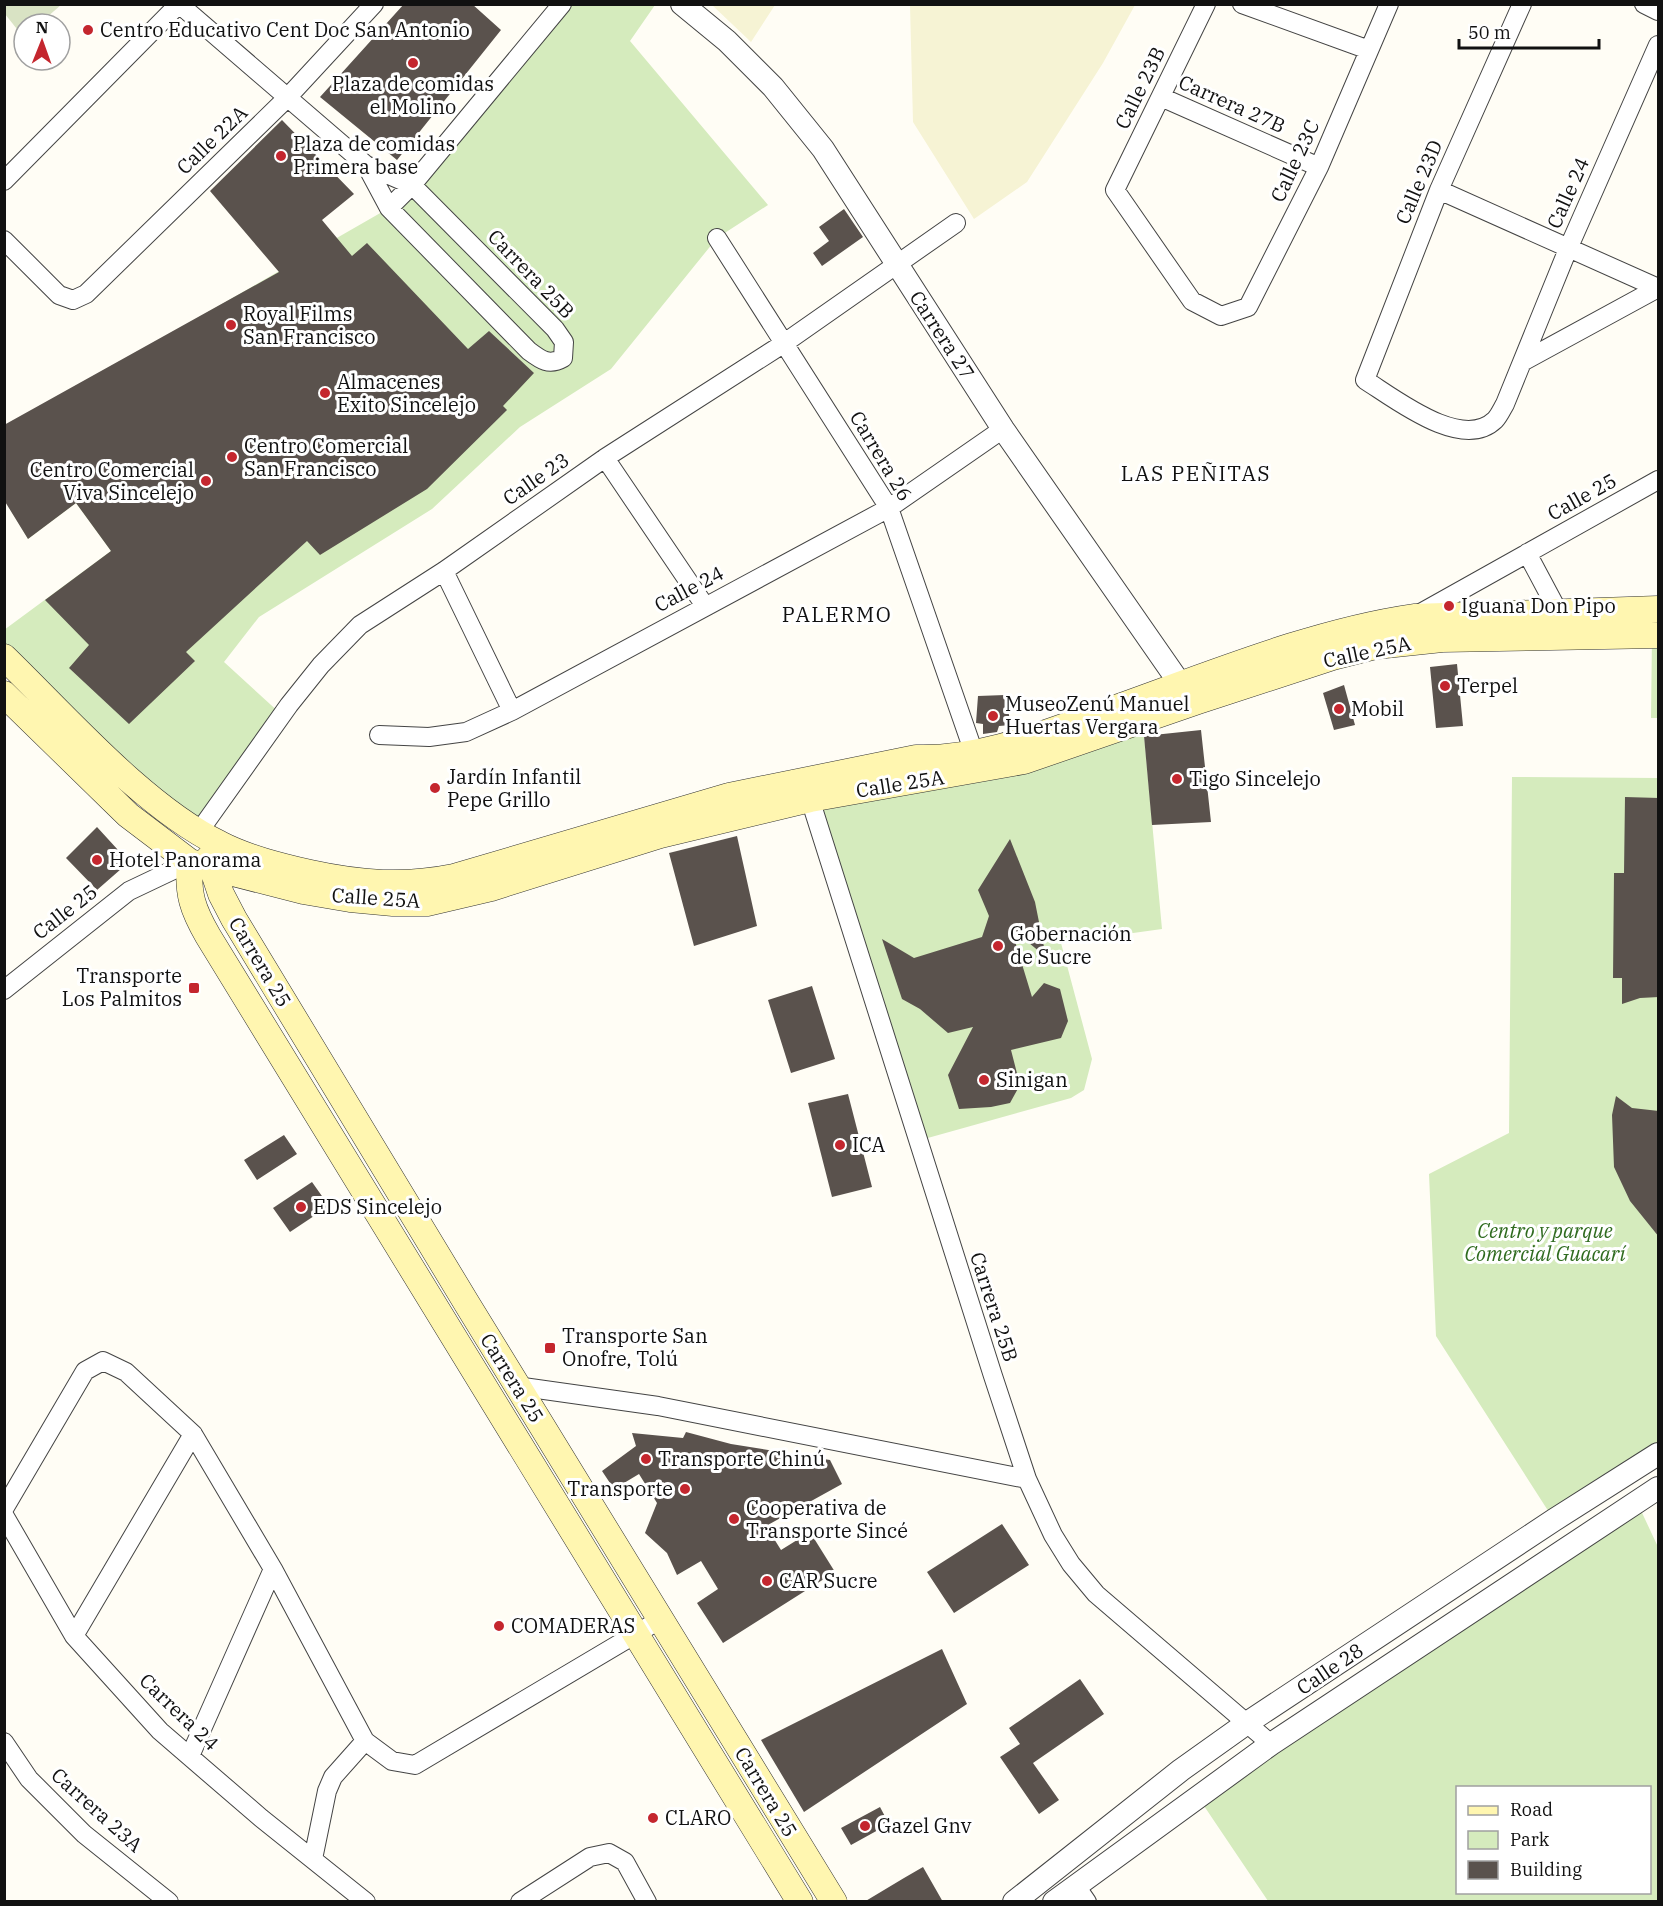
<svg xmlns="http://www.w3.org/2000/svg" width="1663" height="1906" font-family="'IBM Plex Serif',serif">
<rect width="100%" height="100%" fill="#fffdf5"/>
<path fill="#f6f3d4" d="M 712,5 L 775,5 L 751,42 Z
M 910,5 L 910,4 L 1135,5 L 1103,63 L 1027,182 L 974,219 L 913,122 Z"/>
<path fill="#d5ebbd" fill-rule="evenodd" d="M 561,5 L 655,5 L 630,41 L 768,205 L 717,238 L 611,369 L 520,427 L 432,509 L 259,617 L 224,662 L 282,715 L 198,833 L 5,657 L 4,630 L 111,551 L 76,503 L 28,539 L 5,500 L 140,351 L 389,208 Z
M 1652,635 L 1658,635 L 1658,718 L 1651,718 Z
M 1137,722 L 1144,735 L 1162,929 L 1061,943 L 1092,1059 L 1084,1090 L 1071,1098 L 917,1141 L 810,799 Z
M 1512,777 L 1658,778 L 1658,1454 L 1554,1520 L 1436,1336 L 1429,1174 L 1509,1133 Z
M 1637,1502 L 1658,1547 L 1658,1901 L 1268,1901 L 1198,1797 ZM 1458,1788 L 1650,1788 L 1650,1892 L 1458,1892 Z"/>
<path fill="#d9e3c4" d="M 5,4 L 61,4 L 61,5 L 39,24 L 24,24 L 24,38 L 5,14 Z"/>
<path fill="#5a524d" d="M 404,4 L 472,4 L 501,30 L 397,160 L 320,97 Z
M 282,120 L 354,194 L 322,220 L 352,256 L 367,243 L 468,349 L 489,331 L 534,373 L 503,406 L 507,410 L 427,489 L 320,555 L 307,541 L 186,652 L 195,661 L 129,724 L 69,668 L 89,645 L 45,600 L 111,551 L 76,503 L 28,539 L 4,500 L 4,425 L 279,272 L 210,191 Z
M 844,209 L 863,237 L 822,266 L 813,253 L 829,241 L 819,227 Z
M 1457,664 L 1463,726 L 1436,728 L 1430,667 Z
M 1344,685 L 1355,725 L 1334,730 L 1323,693 Z
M 1005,695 L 1011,725 L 999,726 L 997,732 L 983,734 L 983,724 L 976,723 L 978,696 Z
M 1201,730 L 1211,822 L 1152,825 L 1144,736 Z
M 1625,797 L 1659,798 L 1659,997 L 1640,998 L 1622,1004 L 1622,978 L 1613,978 L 1614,873 L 1624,873 Z
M 97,827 L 129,862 L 97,890 L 66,858 Z
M 737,836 L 757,926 L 694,946 L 669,853 Z
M 1010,839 L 1035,902 L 1046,957 L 1011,928 L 1032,997 L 1044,983 L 1060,989 L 1068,1021 L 1061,1038 L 1011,1050 L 1020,1085 L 1010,1103 L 991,1107 L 959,1109 L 948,1075 L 973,1027 L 948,1033 L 920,1009 L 902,999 L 882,939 L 914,958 L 982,937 L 989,916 L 978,890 Z
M 812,986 L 835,1059 L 791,1073 L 768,1000 Z
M 848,1094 L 872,1187 L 832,1197 L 808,1103 Z
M 1616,1096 L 1632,1108 L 1659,1111 L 1659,1237 L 1630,1201 L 1614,1167 L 1612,1115 Z
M 284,1135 L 297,1154 L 257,1180 L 244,1160 Z
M 312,1182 L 329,1206 L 290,1232 L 273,1208 Z
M 686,1432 L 731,1444 L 830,1460 L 842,1484 L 766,1526 L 781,1550 L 810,1532 L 835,1572 L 723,1643 L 697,1603 L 718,1589 L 701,1561 L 677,1575 L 667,1553 L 645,1533 L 657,1503 L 639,1474 L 614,1489 L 602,1471 L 636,1446 L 632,1433 L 683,1438 Z
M 1002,1524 L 1029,1565 L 954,1613 L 927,1572 Z
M 942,1649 L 967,1704 L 804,1812 L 761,1740 Z
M 1080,1679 L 1104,1714 L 1033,1763 L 1059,1800 L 1039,1814 L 1000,1757 L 1020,1744 L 1009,1728 Z
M 880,1807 L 889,1824 L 851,1845 L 841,1828 Z
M 923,1867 L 943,1902 L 864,1902 L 904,1878 Z"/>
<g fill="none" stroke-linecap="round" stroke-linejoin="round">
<defs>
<path id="minor" d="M 1206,4 L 1115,190 L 1192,301 L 1221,316 L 1248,307 L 1319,167 L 1389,4
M 1242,4 L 1369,50
M 1522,4 L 1439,190 L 1365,380 C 1394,398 1462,452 1495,420 C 1499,416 1502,409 1505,404 L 1568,249 L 1658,45
M 1644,4 L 1658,11
M 1161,97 L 1319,167
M 4,181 L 179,4 L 366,165 L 412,185 L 555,329 L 564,342 L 563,358 C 549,366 541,360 529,351 L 389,208 L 366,165
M 1439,190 L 1658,288
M 389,208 L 412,185 L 562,4
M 717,238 L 889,508 L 974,753
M 4,240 L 59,295 L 73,300 L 86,294 L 287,98 L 374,4
M 1524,361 L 1658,288
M 605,458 L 705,606
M 1527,553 L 1559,613 L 1560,621
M 444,571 L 512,711
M 1417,615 L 1658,480
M 379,735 L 429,737 L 466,732 L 512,711 L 889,508 L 1003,429
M 810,799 L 993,1376 L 1027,1479 L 1053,1535 L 1071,1564 L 1096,1594 L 1271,1744
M 198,833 L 289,705 L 321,665 L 360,625 L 444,571 L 605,458 L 783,344 L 956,223
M 4,990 L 129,891 L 190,862
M 516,1386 L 658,1406 L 1027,1479
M 4,1509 L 85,1371 L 103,1361 L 126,1372 L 193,1434 L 273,1569 L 365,1741 L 392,1761 L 415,1765 L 661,1619
M 4,1515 L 74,1636 L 160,1731 L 261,1818 L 366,1902
M 74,1636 L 193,1434
M 4,1742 L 29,1779 L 84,1834 L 169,1902
M 190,1756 L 273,1569
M 313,1859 L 327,1791 L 333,1777 L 365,1741
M 1076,1886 L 1087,1902
M 520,1902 L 590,1857 L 609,1853 L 625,1862 L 647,1902"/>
<path id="tertiary" d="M 682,4 L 727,41 L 773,87 L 823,149 L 1003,429 L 1181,685
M 1014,1902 L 1181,1770 L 1247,1723 L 1554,1520 L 1658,1454
M 1054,1902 L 1271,1744 L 1658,1488"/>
<path id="secondary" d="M 4,657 C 66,717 144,807 220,844 C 247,858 280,866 310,873 C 360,884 405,887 454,877 L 729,796 L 916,758 C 978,760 1038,736 1096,715 C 1197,680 1309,632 1414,617 L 1658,609
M 4,694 L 128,815 L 190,862 L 303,891 L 350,899 L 393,903 L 427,903 L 491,888 L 660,835 L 810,799 L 1024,761 L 1198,701 L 1333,657 L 1376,646 L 1442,639 L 1658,635
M 209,858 L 221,894 L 234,919 C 432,1248 632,1575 834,1902
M 190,862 C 187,894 193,910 208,936 L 800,1902"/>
</defs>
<use href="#minor" stroke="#444" stroke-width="20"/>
<use href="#tertiary" stroke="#444" stroke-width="24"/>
<use href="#secondary" stroke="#333" stroke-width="27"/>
<use href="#minor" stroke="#fff" stroke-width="18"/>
<use href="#tertiary" stroke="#fff" stroke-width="22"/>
<use href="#secondary" stroke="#fff6b0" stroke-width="26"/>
</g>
<g fill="#c4262e" stroke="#fff" stroke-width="2">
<circle cx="88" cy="30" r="6"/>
<circle cx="413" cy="63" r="6"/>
<circle cx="281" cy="156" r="6"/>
<circle cx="231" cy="325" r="6"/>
<circle cx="325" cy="393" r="6"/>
<circle cx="232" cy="457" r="6"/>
<circle cx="206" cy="481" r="6"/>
<circle cx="1449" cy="606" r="6"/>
<circle cx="1445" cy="686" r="6"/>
<circle cx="1339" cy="709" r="6"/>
<circle cx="993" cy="716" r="6"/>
<circle cx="1177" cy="779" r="6"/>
<circle cx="435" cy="788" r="6"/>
<circle cx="97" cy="860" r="6"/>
<circle cx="998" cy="946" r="6"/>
<rect x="188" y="982" width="12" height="12" rx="3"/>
<circle cx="984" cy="1080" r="6"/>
<circle cx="840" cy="1145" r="6"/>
<circle cx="301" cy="1207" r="6"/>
<rect x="544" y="1342" width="12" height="12" rx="3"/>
<circle cx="646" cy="1459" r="6"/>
<circle cx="685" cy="1489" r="6"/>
<circle cx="734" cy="1519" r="6"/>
<circle cx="767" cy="1581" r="6"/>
<circle cx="499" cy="1626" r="6"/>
<circle cx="653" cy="1818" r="6"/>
<circle cx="865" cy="1826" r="6"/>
</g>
<g text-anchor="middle" stroke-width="6" stroke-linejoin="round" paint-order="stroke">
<g font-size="20" fill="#111" stroke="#fff" text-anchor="start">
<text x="100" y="37">Centro Educativo Cent Doc San Antonio</text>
<text x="413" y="91" text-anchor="middle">Plaza de comidas<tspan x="413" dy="23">el Molino</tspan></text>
<text x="293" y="151">Plaza de comidas<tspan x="293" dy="23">Primera base</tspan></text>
<text x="243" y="321">Royal Films<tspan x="243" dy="23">San Francisco</tspan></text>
<text x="337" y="389">Almacenes<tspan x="337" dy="23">Exito Sincelejo</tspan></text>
<text x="244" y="453">Centro Comercial<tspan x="244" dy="23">San Francisco</tspan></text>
<text x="194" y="477" text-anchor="end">Centro Comercial<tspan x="194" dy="23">Viva Sincelejo</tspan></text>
<text x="1461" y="613">Iguana Don Pipo</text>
<text x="1457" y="693">Terpel</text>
<text x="1005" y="711">MuseoZenú Manuel<tspan x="1005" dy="23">Huertas Vergara</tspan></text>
<text x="1351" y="716">Mobil</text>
<text x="447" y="784">Jardín Infantil<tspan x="447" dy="23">Pepe Grillo</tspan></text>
<text x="1189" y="786">Tigo Sincelejo</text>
<text x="109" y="867">Hotel Panorama</text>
<text x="1010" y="941">Gobernación<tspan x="1010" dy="23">de Sucre</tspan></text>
<text x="182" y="983" text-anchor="end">Transporte<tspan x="182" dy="23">Los Palmitos</tspan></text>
<text x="996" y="1087">Sinigan</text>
<text x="852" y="1152">ICA</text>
<text x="313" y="1214">EDS Sincelejo</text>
<text x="562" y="1343">Transporte San<tspan x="562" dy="23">Onofre, Tolú</tspan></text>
<text x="658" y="1466">Transporte Chinú</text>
<text x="673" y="1496" text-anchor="end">Transporte</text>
<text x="746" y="1515">Cooperativa de<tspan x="746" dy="23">Transporte Sincé</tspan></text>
<text x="779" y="1588">CAR Sucre</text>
<text x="511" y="1633">COMADERAS</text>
<text x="665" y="1825">CLARO</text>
<text x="877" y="1833">Gazel Gnv</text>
</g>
<g font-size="20" fill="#111" stroke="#fff">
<text transform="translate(1140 88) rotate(-64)" y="7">Calle 23B</text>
<text transform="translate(1232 104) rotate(24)" y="7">Carrera 27B</text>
<text transform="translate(212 140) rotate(-44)" y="7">Calle 22A</text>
<text transform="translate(1295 161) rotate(-65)" y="7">Calle 23C</text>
<text transform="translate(1419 182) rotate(-67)" y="7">Calle 23D</text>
<text transform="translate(1568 193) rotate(-66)" y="7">Calle 24</text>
<text transform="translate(531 274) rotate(46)" y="7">Carrera 25B</text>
<text transform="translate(942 335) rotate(57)" y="7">Carrera 27</text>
<text transform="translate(881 456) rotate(59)" y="7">Carrera 26</text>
<text transform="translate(536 479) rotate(-35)" y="7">Calle 23</text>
<text transform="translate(1582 497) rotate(-29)" y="7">Calle 25</text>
<text transform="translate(689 589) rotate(-28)" y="7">Calle 24</text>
<text transform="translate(1367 652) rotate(-12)" y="7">Calle 25A</text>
<text transform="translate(900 784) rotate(-9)" y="7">Calle 25A</text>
<text transform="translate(376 898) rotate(4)" y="7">Calle 25A</text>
<text transform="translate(65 912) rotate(-38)" y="7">Calle 25</text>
<text transform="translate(260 962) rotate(59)" y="7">Carrera 25</text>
<text transform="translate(994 1307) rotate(72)" y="7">Carrera 25B</text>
<text transform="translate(512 1378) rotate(58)" y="7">Carrera 25</text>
<text transform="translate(1330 1669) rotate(-34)" y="7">Calle 28</text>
<text transform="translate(179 1712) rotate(44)" y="7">Carrera 24</text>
<text transform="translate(766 1792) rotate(59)" y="7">Carrera 25</text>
<text transform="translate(97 1810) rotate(42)" y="7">Carrera 23A</text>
</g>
<g font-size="20" font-style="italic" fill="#2f6b1f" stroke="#fff">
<text x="1545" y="1238">Centro y parque<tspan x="1545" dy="23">Comercial Guacarí</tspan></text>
</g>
<g font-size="21" letter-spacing="1.5" fill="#111" stroke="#fff">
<text x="1196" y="481">LAS PEÑITAS</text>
<text x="837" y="622">PALERMO</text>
</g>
</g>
<rect width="1663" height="1906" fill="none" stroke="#111111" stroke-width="12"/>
<rect x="1456" y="1786" width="195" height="108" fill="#ffffff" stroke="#a0a0a0" stroke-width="1.5"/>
<rect x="1468" y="1806" width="30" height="9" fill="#fff6b0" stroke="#a0a0a0" stroke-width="1.5"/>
<text x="1510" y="1816" font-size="18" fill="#111111">Road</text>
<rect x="1468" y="1831" width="30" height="18" fill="#d5ebbd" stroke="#a0a0a0" stroke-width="1.5"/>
<text x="1510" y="1846" font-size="18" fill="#111111">Park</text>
<rect x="1468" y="1861" width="30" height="18" fill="#5a524d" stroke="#a0a0a0" stroke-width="1.5"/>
<text x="1510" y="1876" font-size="18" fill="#111111">Building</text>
<g transform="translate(42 42) rotate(1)"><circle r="28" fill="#ffffff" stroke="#a0a0a0" stroke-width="1.5"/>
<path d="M0-4.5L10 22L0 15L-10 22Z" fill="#c4262e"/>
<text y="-9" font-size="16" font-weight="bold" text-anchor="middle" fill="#111111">N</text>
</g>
<path d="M1459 39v9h140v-9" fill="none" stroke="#111111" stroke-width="3"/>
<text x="1468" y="39" font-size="18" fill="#111111" stroke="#ffffff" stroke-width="4.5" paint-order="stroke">50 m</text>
</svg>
